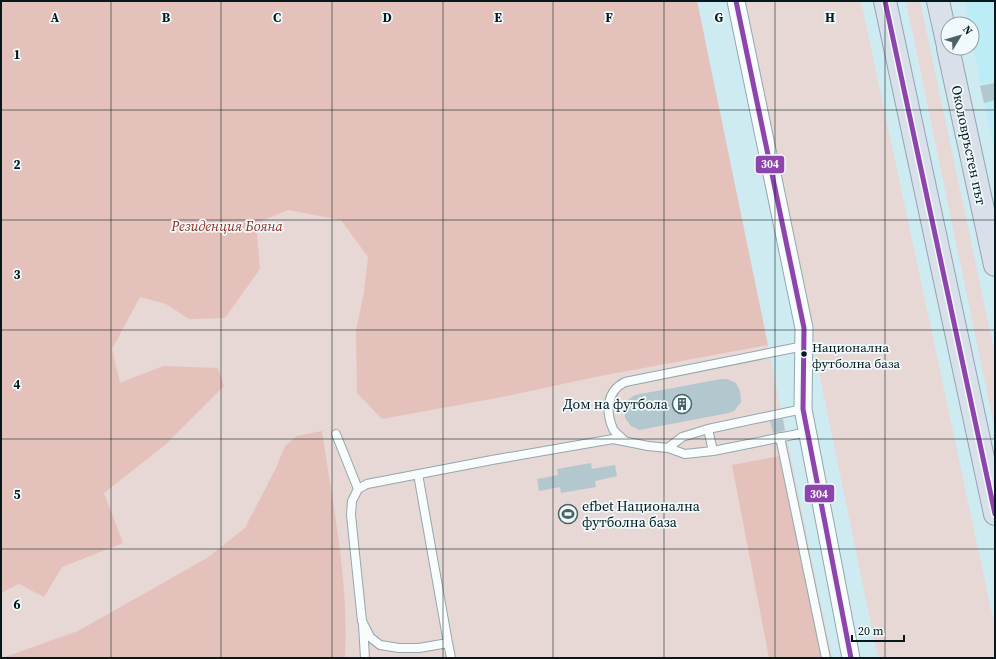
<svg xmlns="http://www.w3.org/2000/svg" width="996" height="659" font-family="'Source Serif 4',serif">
<rect width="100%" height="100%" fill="#ceebf1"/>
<path fill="#bcecf5" d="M 965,1 L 995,1 L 995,157 L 972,39 L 972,24 L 969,24 Z"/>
<path fill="#e7d7d5" d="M 1,1 L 697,1 L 832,658 L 1,658 Z
M 742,1 L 861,1 L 995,628 L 995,658 L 878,658 Z
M 906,1 L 920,1 L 995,355 L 995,431 Z"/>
<path fill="#e5c1bb" d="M 1,1 L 697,1 L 768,345 L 595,377 L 497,398 L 382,419 L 357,393 L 356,331 L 364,292 L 368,257 L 341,220 L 288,210 L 256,223 L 260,269 L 225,318 L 189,319 L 166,304 L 140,297 L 112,349 L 120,383 L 163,366 L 218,368 L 224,386 L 165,445 L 104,493 L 123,543 L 62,567 L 44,597 L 19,584 L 1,593 Z
M 322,431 C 333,506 349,582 345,658 L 2,658 L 78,631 L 207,558 L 245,528 L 276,468 L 285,446 L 297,436 Z
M 780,456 L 823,658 L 769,658 L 732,465 Z"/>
<path fill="#b2c8ce" d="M 995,83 L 995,100 L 984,103 L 980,86 Z
M 721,379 L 727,379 L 736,383 L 740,391 L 741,402 L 734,411 L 729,413 L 639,430 L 631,426 L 625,418 L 625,406 L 626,401 L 635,395 Z
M 783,419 L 785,431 L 773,433 L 770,421 Z
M 591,463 L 592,469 L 615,465 L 617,476 L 595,481 L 596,487 L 561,493 L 560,487 L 539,491 L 537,479 L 558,475 L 557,469 Z"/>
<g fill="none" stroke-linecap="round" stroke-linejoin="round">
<defs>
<path id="service" d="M 708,429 L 713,451
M 336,434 L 358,489
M 780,437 L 826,658
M 624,440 C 621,437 615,433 613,429 C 605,410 607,391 625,382 L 804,346
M 668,448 L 682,437 L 708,429 L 803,409
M 418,474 L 448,643 L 419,648 L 399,648 L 380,645 L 370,637 L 362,621 L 351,515 L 352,501 L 358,489 L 367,484 L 492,460 L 613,439 L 648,446 L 668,448 L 685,454 L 713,451 L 808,432
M 363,625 L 365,658
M 448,643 L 451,658"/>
<path id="minor" d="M 736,1 L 804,328 L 803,409 L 851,658"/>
<path id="trunk" d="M 885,1 L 995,514
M 938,1 L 948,46
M 948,48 L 995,265"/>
</defs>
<use href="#service" stroke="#92a8ad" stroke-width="10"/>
<use href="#minor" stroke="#92a8ad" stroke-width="19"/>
<use href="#trunk" stroke="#92a4b3" stroke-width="24"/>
<use href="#service" stroke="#f8fcfd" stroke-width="8"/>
<use href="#minor" stroke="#f8fcfd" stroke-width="17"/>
<use href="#trunk" stroke="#d9e0ea" stroke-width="22"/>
<defs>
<path id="bus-1" d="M 736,1 L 804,328 L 803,409 L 851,658
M 885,1 L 995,514"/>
</defs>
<use href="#bus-1" stroke="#f0fafc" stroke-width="8"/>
<use href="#bus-1" stroke="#8e44ad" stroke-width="5"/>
</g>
<path fill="none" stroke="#04191c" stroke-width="1" stroke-opacity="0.55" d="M 111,1 L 111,658M 221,1 L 221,658M 332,1 L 332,658M 443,1 L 443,658M 553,1 L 553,658M 664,1 L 664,658M 775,1 L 775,658M 885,1 L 885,658M 1,110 L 995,110M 1,220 L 995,220M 1,330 L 995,330M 1,439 L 995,439M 1,549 L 995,549"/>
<defs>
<symbol id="building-ring" viewBox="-11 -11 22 22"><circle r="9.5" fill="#f0fafc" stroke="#4b6267" stroke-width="1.5"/><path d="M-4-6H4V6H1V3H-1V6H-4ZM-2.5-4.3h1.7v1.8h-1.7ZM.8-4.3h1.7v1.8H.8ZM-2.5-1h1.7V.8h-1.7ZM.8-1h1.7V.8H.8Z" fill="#4b6267"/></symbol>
<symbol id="stadium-ring" viewBox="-11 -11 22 22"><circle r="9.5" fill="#f0fafc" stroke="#4b6267" stroke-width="1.5"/><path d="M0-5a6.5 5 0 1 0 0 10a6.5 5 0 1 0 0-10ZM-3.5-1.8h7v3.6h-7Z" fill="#4b6267"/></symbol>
</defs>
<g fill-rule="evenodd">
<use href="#building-ring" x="671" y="393" width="22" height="22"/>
<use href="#stadium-ring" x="557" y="503" width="22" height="22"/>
</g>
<circle fill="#04191c" stroke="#f0fafc" stroke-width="1.5" cx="804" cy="354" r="3.5"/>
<g text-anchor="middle" stroke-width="3.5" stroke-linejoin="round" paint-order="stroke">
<g font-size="13" fill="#04191c" stroke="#f0fafc" text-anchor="start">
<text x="812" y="352">Национална<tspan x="812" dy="16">футболна база</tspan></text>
</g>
<g font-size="14" fill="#04191c" stroke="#f0fafc">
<text transform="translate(969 145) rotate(78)" y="5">Околовръстен път</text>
</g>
<g font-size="14" font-style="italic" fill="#942d21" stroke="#f0fafc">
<text x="227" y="231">Резиденция Бояна</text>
</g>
<g font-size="14" fill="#04191c" stroke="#f0fafc" text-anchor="end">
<text x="668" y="409">Дом на футбола</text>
<text x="582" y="511" text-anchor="start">efbet Национална<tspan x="582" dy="16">футболна база</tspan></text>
</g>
</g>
<g font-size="13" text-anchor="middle" font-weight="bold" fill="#04191c" stroke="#f0fafc" stroke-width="3.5" stroke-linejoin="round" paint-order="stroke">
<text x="55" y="22">A</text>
<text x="166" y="22">B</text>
<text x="277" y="22">C</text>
<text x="387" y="22">D</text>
<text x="498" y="22">E</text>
<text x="609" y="22">F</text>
<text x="719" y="22">G</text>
<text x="830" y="22">H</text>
<text x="17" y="59">1</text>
<text x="17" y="169">2</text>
<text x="17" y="279">3</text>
<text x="17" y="389">4</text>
<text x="17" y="499">5</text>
<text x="17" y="609">6</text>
</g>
<g stroke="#f0fafc" stroke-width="1.5">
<rect x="755" y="155" width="30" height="19" rx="4" fill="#8e44ad"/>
<rect x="804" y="484" width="31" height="19" rx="4" fill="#8e44ad"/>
</g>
<g font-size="11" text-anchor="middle" font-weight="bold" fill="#fff">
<text x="770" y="168">304</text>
<text x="819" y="498">304</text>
</g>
<rect width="996" height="659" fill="none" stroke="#04191c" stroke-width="4"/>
<g transform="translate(960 36) rotate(52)"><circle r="19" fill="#f0fafc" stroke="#92a0a2"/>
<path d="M0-3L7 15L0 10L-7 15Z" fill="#4b6267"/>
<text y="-6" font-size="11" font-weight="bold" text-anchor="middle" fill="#04191c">N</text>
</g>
<path d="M852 635v6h52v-6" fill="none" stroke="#04191c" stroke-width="2"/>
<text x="858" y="635" font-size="12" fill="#04191c" stroke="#f0fafc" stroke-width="3" paint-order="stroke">20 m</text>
</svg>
